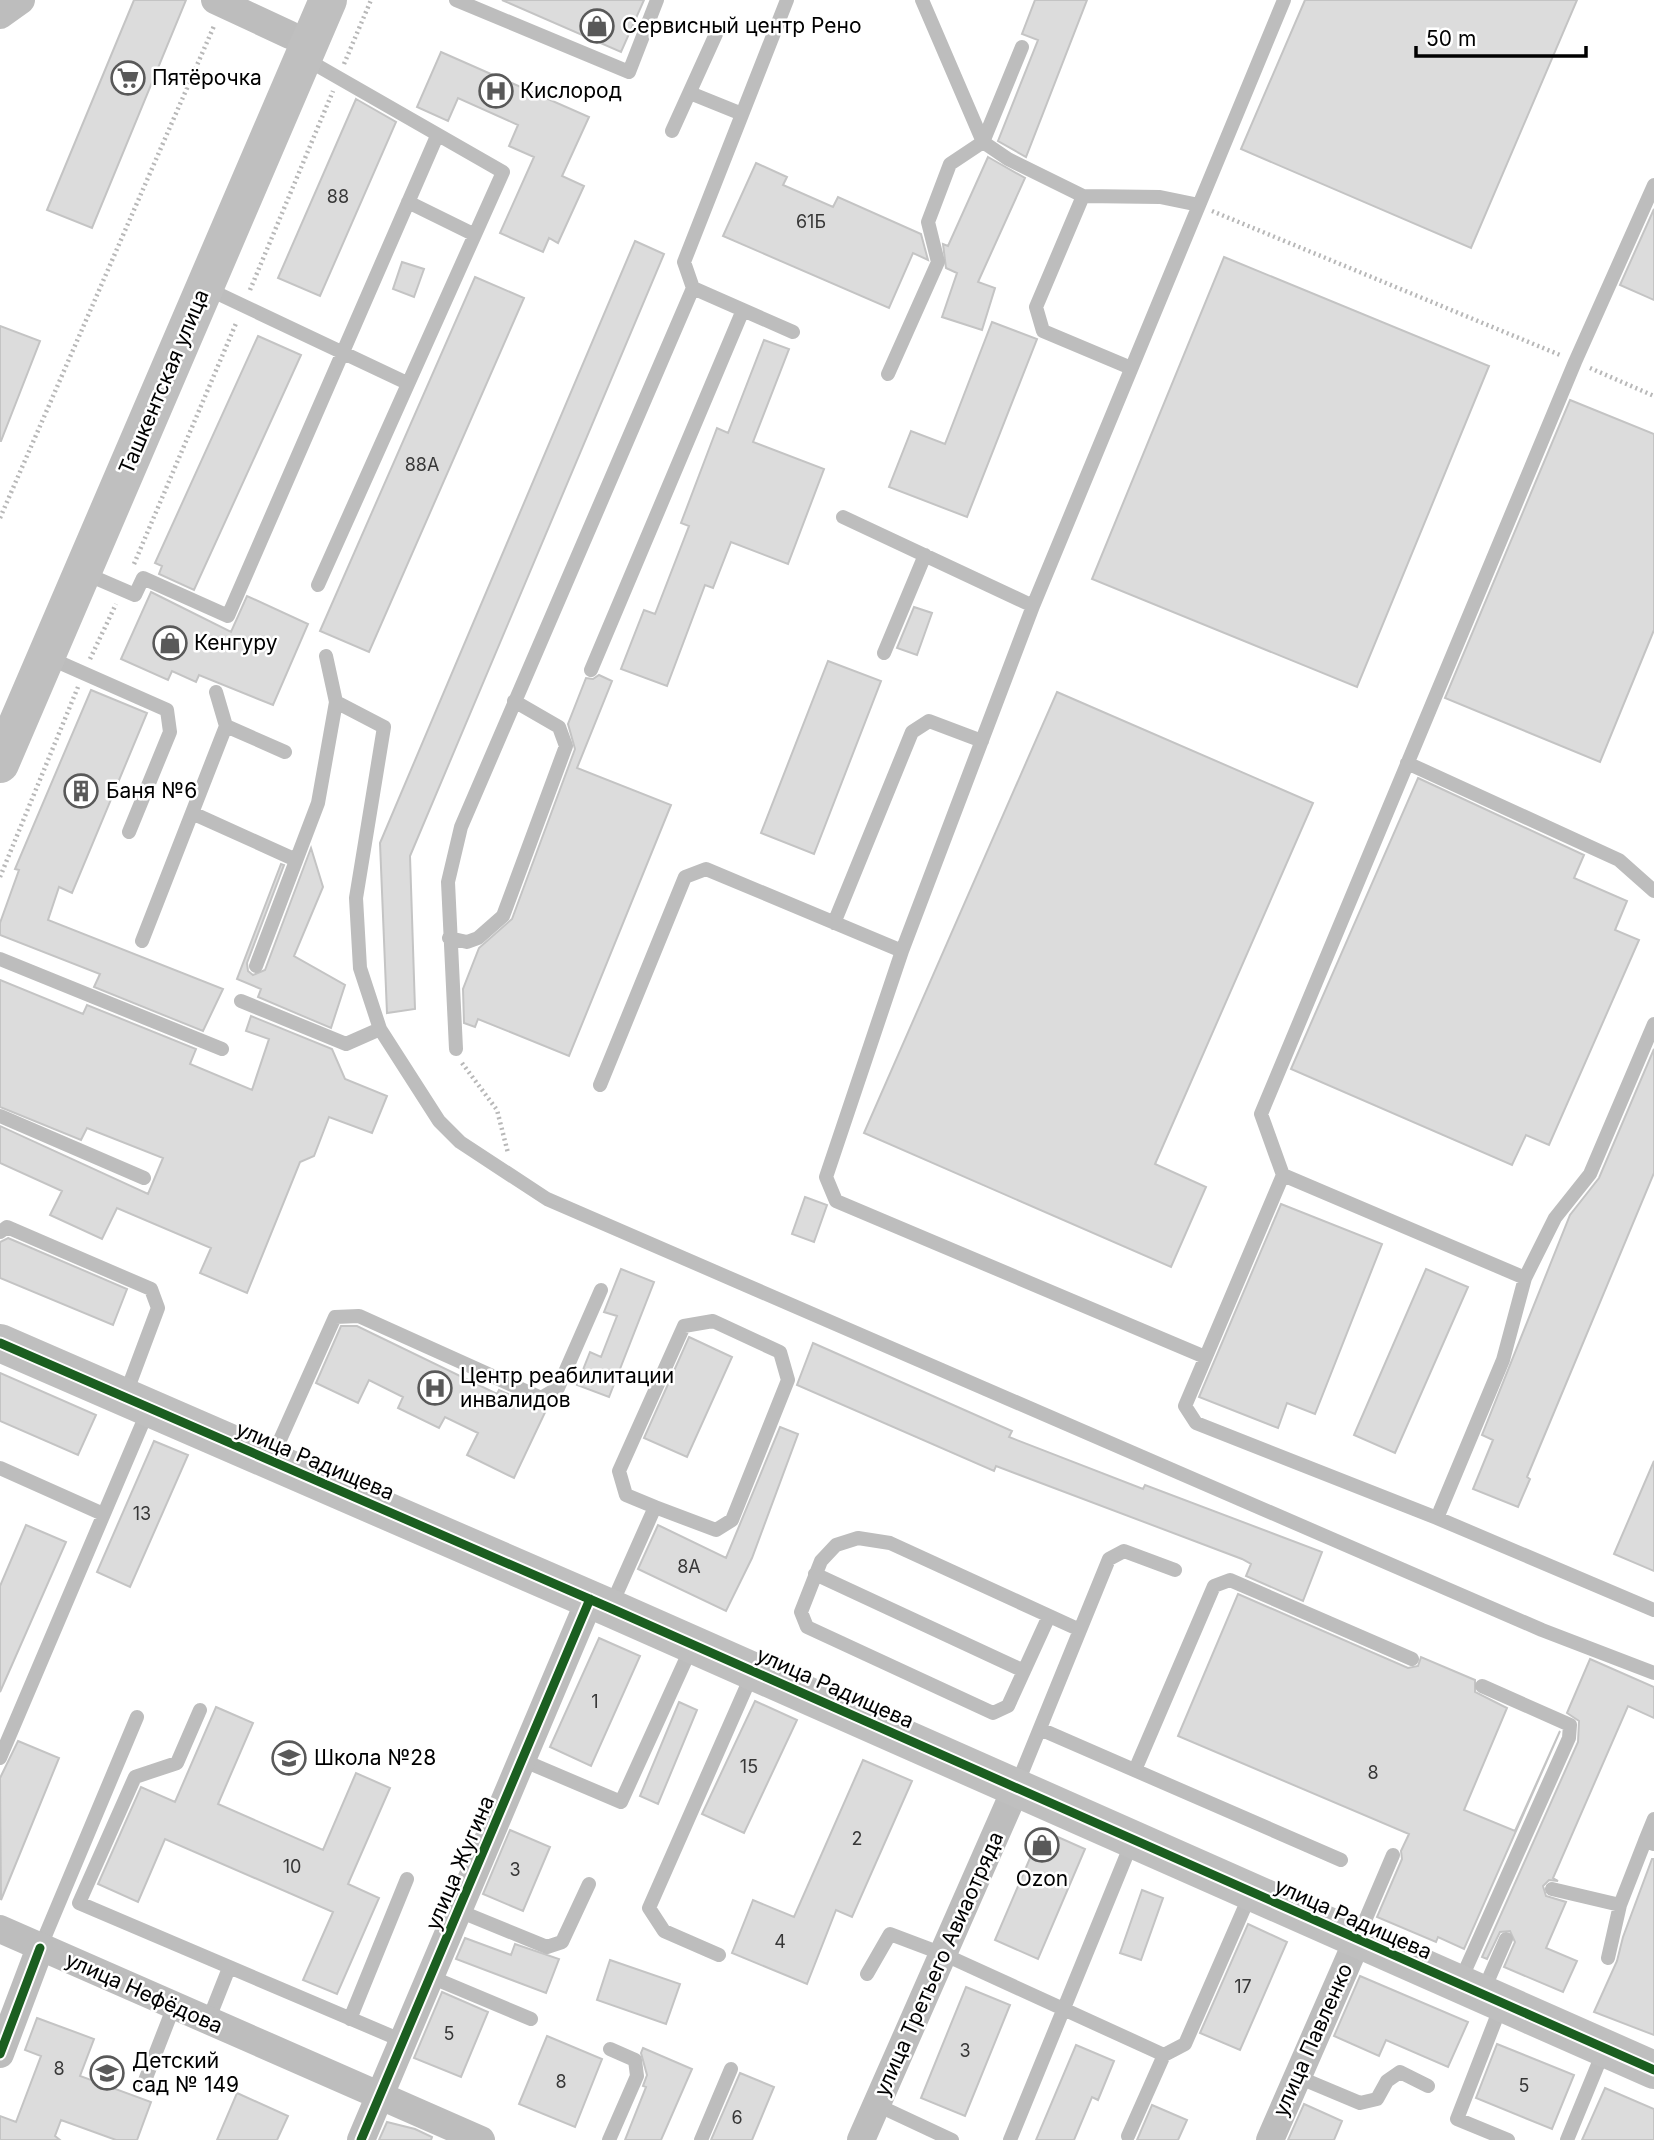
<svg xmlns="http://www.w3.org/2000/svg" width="1654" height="2140" font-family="Inter,sans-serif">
<rect width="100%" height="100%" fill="#fff"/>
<path fill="#dcdcdc" stroke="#c4c4c4" stroke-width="2" d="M 134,0 L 186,0 L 92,228 L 47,210 Z
M 502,0 L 644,0 L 621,52 Z
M 1035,0 L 1087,0 L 1026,157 L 998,141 L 1038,40 L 1022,34 Z
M 1305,0 L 1577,0 L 1471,248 L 1241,149 Z
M 441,52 L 589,117 L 562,176 L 584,186 L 558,243 L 549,238 L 543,252 L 500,233 L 534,157 L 509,146 L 518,125 L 458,98 L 448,121 L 417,107 Z
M 356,99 L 396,122 L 320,296 L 278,278 Z
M 988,157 L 1025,178 L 978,282 L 995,288 L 982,330 L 942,317 L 957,273 L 946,268 L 943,244 L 948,246 Z
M 756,163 L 787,177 L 783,185 L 833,207 L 838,197 L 921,234 L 928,260 L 913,253 L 889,308 L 723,236 Z
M 1654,209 L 1654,300 L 1620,285 Z
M 635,241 L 664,254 L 410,856 L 415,1009 L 387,1013 L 380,843 Z
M 1224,257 L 1489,366 L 1357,687 L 1092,579 Z
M 402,262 L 424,269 L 414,297 L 393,289 Z
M 475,277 L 524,298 L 369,652 L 320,631 Z
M 992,322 L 1037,339 L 967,517 L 889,487 L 911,431 L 945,444 Z
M 0,326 L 40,341 L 1,441 L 0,441 Z
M 258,336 L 301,355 L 194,590 L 159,574 L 162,566 L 155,563 Z
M 764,340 L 789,349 L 753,442 L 824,469 L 788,564 L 731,542 L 713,588 L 705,585 L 667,686 L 621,669 L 644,610 L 655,614 L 689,526 L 681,523 L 717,428 L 728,433 Z
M 1570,400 L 1654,434 L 1654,630 L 1600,762 L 1445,698 Z
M 151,592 L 231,632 L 247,596 L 308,624 L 273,705 L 199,675 L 196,682 L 172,671 L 168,680 L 121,659 Z
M 914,607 L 932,613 L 917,655 L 897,648 Z
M 828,661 L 881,681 L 814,854 L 761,833 Z
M 599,675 L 612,681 L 577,768 L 671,805 L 569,1056 L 478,1019 L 475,1027 L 464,1023 L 463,989 L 479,948 L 512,919 L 575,749 L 568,724 L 586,678 L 593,679 Z
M 91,690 L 147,713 L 72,893 L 59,887 L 48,920 L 223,989 L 203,1031 L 94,987 L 100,974 L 0,935 L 0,923 L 19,870 L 15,869 Z
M 1057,692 L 1313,803 L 1155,1164 L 1206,1187 L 1171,1267 L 864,1133 Z
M 1418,778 L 1584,855 L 1574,878 L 1627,901 L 1615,930 L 1639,940 L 1549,1145 L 1526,1135 L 1512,1165 L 1291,1069 Z
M 311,848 L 323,887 L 294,956 L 345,985 L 331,1028 L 258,997 L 261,989 L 237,979 L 281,864 L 284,865 L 247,963 L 248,971 L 253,975 L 265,970 Z
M 0,980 L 83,1014 L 87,1005 L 196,1049 L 190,1064 L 252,1090 L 269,1039 L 246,1031 L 251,1016 L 332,1049 L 345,1079 L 387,1096 L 372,1133 L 329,1117 L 314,1156 L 300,1162 L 247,1293 L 200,1273 L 211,1248 L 117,1208 L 102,1239 L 50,1215 L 62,1191 L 0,1163 L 0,1126 L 148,1194 L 163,1158 L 87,1128 L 81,1140 L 0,1107 Z
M 1654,1049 L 1654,1173 L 1527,1477 L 1530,1479 L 1518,1507 L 1473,1489 L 1493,1440 L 1482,1435 L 1570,1215 L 1599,1178 Z
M 805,1197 L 827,1205 L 814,1242 L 792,1234 Z
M 1281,1204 L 1382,1244 L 1315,1414 L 1287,1403 L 1278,1428 L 1199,1397 Z
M 8,1238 L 127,1289 L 113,1325 L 0,1278 L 0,1242 Z
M 621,1269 L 654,1282 L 609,1397 L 577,1385 L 590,1352 L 601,1357 L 617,1316 L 604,1312 Z
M 1426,1269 L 1468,1287 L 1395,1453 L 1354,1435 Z
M 341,1326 L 357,1326 L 497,1394 L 499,1390 L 538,1407 L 549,1404 L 514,1478 L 467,1455 L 478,1433 L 445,1417 L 439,1428 L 398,1408 L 403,1397 L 369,1380 L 358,1403 L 316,1383 Z
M 689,1337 L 732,1357 L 687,1457 L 644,1438 Z
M 813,1343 L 1012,1431 L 1009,1437 L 1143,1489 L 1145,1485 L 1322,1552 L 1303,1601 L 1246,1576 L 1251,1564 L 1242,1559 L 996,1466 L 994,1471 L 797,1385 Z
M 0,1373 L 96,1415 L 78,1455 L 0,1421 Z
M 780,1427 L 798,1434 L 752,1558 L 726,1611 L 638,1569 L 658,1525 L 726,1558 Z
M 154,1441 L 188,1455 L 130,1587 L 97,1572 Z
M 1654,1461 L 1654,1571 L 1614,1554 Z
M 26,1525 L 66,1542 L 0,1692 L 0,1586 Z
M 1238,1594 L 1408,1668 L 1418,1666 L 1421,1657 L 1475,1680 L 1475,1692 L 1507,1708 L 1464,1810 L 1515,1831 L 1560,1731 L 1464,1949 L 1438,1937 L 1436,1942 L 1377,1917 L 1402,1859 L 1401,1851 L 1409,1834 L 1178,1736 Z
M 599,1638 L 640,1656 L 591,1766 L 550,1747 Z
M 1590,1659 L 1654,1687 L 1654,1718 L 1628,1706 L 1553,1878 L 1558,1881 L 1549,1880 L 1543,1886 L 1546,1896 L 1566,1902 L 1546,1948 L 1577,1961 L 1563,1992 L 1504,1967 L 1515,1942 L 1510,1931 L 1500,1932 L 1487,1959 L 1482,1957 L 1578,1742 L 1579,1721 L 1567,1713 Z
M 755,1701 L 797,1720 L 744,1833 L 702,1814 Z
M 679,1702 L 697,1710 L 658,1804 L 640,1796 Z
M 216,1707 L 253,1723 L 218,1804 L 323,1850 L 356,1773 L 390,1788 L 348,1884 L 379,1898 L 337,1994 L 303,1980 L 333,1912 L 165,1839 L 138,1902 L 98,1884 L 141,1787 L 175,1802 Z
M 18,1741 L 59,1758 L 1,1900 L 0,1778 Z
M 863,1760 L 912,1781 L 852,1917 L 836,1910 L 807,1984 L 732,1953 L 753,1900 L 794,1917 Z
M 510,1830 L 550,1847 L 523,1911 L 483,1894 Z
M 1042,1830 L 1085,1849 L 1038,1959 L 995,1940 Z
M 1652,1859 L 1654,1859 L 1654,2035 L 1594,2012 L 1617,1961 L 1623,1937 Z
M 1142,1890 L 1163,1898 L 1141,1960 L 1120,1953 Z
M 1248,1924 L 1287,1942 L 1240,2050 L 1200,2033 Z
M 465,1938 L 511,1955 L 515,1944 L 559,1959 L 546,1993 L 456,1959 Z
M 610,1960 L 680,1984 L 666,2024 L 597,2000 Z
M 1360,1976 L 1468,2022 L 1448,2067 L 1386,2040 L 1379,2056 L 1334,2036 Z
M 966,1987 L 1010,2005 L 965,2116 L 921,2098 Z
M 442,1992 L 488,2012 L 461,2077 L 414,2058 Z
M 37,2018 L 94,2039 L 80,2076 L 151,2102 L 137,2140 L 116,2140 L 61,2120 L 55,2136 L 60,2140 L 0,2140 L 0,2116 L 16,2122 L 41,2056 L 25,2050 Z
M 547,2036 L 602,2059 L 575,2127 L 519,2104 Z
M 1497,2044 L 1574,2075 L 1552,2129 L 1476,2098 Z
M 1076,2045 L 1114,2061 L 1098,2100 L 1092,2097 L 1074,2140 L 1036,2140 Z
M 643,2048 L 692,2069 L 661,2140 L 625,2140 L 646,2087 L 643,2086 L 647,2075 L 641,2053 Z
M 740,2073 L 774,2087 L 752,2140 L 711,2140 Z
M 1605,2088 L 1654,2109 L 1654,2140 L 1582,2140 Z
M 237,2093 L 288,2116 L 277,2140 L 217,2140 Z
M 1304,2104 L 1342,2121 L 1334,2140 L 1288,2140 Z
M 1152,2105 L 1187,2120 L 1178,2140 L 1137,2140 Z
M 387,2122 L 415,2129 L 432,2137 L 431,2140 L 379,2140 Z"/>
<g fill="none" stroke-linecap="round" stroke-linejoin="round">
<path stroke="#b8b8b8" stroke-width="4.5" stroke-dasharray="2 3.5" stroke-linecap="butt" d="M 344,64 L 371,0
M 1212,211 L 1560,355
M 250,290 L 333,91
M 1590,368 L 1654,396
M 0,518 L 214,26
M 134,564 L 237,321
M 90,659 L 116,604
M 0,877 L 78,687
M 462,1063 L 497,1110 L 508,1153"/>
<path stroke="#bdbdbd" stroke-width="14" d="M 456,0 L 629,72 L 657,0
M 922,0 L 983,142 L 1022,47
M 304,58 L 503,172 L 318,585
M 690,93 L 742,114
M 672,131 L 716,34
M 1654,185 L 1575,362 L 1261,1114 L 1283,1175 L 1185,1406 L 1196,1423 L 1437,1518 L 1654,1610
M 1083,196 L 1036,307 L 1043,331 L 1131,368
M 408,202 L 473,234
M 206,288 L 407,383
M 693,288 L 793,332
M 888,374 L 938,262 L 928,222 L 950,164 L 983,142 L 1008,159 L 1083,196 L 1160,197 L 1199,205
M 843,517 L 1033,606
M 84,573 L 135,595 L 143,578 L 228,616 L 437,136
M 884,653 L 925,555
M 326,656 L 336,702 L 384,727 L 356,898 L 360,968 L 380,1029 L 439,1121 L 460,1142 L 547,1199 L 1542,1630 L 1654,1673
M 47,657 L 167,710 L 170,732 L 129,832
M 591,670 L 743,310
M 216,692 L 226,726 L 285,752
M 1407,763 L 1619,860 L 1654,891
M 192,813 L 296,860
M 834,923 L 912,732 L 929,721 L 982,741
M 449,938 L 467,942 L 478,938 L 503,916 L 566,746 L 559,727 L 514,701
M 142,941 L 226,726
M 0,959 L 222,1049
M 256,966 L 318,803 L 336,702
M 241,1001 L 346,1044 L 380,1029
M 456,1049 L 448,882 L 461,827 L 693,288 L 684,262 L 787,0
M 600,1085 L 685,877 L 706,869 L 902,951
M 0,1116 L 144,1178
M 1283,1175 L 1525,1278 L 1555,1218 L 1590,1174 L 1654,1024
M 0,1232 L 7,1227 L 151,1289 L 158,1308 L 125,1396
M 1205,1357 L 836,1201 L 826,1177 L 902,951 L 1033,606 L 1284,0
M 271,1460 L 335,1317 L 359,1316 L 541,1398 L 558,1388 L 601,1290
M 0,1468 L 103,1514
M 1437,1518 L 1503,1360 L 1525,1278
M 815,1574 L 1024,1671
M 611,1606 L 655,1507 L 716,1530 L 732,1520 L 788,1380 L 780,1352 L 713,1321 L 684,1326 L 619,1471 L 626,1495 L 655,1507
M 1049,1616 L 1008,1706 L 993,1713 L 807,1627 L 801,1612 L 821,1561 L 836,1545 L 858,1538 L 890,1543 L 1080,1630
M 200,1710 L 177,1763 L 135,1777 L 79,1903 L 403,2041
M 1040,1729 L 1341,1860
M 0,1758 L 149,1408
M 522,1760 L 621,1802 L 692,1646
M 1135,1770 L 1214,1586 L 1230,1580 L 1412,1659
M 1016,1787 L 1109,1559 L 1124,1551 L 1175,1570
M 1645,1841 L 1654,1819
M 1552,1889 L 1620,1905
M 459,1911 L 547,1947 L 562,1942 L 589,1884
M 1358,1937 L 1393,1855
M 40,1948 L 137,1717
M 719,1955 L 664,1931 L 649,1908 L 753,1672
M 1608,1958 L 1620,1905 L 1645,1841 L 1654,1844
M 867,1974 L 890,1934 L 943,1954 L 1164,2055
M 431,1977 L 531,2019
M 1459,1984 L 1569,1738 L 1570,1725 L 1482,1686
M 1482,1994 L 1506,1939
M 1501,2006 L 1457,2119 L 1508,2140
M 350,2019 L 407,1879
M 208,2021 L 229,1968
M 1298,2077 L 1360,2103 L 1377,2099 L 1387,2081 L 1400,2072 L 1428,2086
M 144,2083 L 174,2006
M 877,2105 L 952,2140
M 1128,2136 L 1164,2055 L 1185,2044 L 1250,1895
M 609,2140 L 637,2076 L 635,2060 L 610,2049
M 701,2140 L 731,2069
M 1010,2140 L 1132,1842
M 1567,2140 L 1604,2050"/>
<path stroke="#bdbdbd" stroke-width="28" d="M 215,0 L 290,35
M 0,15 L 21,0
M 0,1929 L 481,2140
M 0,2054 L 40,1948
M 361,2140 L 590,1599
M 861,2140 L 1016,1788
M 1270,2140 L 1357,1941"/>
<path stroke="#bfbfbf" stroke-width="38" d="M 0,764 L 328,0
M 0,1343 L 610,1608 L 1654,2070"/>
<defs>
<path id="cycleway" d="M 0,1343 L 610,1608 L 1654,2070
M 0,2054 L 40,1948
M 361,2140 L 590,1599"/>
</defs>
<use href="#cycleway" stroke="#fff" stroke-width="13"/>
<use href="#cycleway" stroke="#1b5e20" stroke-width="9"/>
</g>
<defs>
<symbol id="shop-ring" viewBox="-11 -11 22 22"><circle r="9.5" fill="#fff" stroke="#595959" stroke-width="1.5"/><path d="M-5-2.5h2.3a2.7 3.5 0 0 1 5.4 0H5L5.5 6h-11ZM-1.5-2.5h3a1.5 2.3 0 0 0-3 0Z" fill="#595959"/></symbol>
<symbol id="supermarket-ring" viewBox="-11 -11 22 22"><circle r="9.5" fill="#fff" stroke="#595959" stroke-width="1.5"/><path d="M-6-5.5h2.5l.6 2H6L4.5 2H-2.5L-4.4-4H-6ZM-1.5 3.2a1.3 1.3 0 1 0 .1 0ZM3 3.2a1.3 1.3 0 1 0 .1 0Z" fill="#595959"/></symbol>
<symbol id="hospital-ring" viewBox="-11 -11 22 22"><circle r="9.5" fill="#fff" stroke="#595959" stroke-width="1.5"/><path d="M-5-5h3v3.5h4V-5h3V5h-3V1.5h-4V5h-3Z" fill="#595959"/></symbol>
<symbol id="building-ring" viewBox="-11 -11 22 22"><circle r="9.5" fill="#fff" stroke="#595959" stroke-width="1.5"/><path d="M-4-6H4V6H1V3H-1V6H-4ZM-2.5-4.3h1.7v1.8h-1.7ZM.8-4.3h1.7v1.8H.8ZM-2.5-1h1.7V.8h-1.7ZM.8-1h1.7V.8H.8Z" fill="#595959"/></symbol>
<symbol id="school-ring" viewBox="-11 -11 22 22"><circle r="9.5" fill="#fff" stroke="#595959" stroke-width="1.5"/><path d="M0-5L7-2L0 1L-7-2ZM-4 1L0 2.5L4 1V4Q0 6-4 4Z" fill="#595959"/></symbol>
</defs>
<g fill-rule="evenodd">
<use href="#shop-ring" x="578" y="7" width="38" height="38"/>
<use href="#supermarket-ring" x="109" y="59" width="38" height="38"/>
<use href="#hospital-ring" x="477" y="72" width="38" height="38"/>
<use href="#shop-ring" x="151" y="624" width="38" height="38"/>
<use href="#building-ring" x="62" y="772" width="38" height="38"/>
<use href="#hospital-ring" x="416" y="1369" width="38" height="38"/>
<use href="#school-ring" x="270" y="1739" width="38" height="38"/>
<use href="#shop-ring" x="1023" y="1826" width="38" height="38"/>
<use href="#school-ring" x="88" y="2054" width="38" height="38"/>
</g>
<g text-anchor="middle" stroke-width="5" stroke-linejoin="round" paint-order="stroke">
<g font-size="18" fill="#373737">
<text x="338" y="203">88</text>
<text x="811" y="228">61Б</text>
<text x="422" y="471">88А</text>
<text x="142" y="1520">13</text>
<text x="689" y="1573">8А</text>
<text x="595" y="1708">1</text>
<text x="749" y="1773">15</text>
<text x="1373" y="1779">8</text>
<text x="857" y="1845">2</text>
<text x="292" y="1873">10</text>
<text x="515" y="1876">3</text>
<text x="780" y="1948">4</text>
<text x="1243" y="1993">17</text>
<text x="449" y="2040">5</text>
<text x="965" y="2057">3</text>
<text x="59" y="2075">8</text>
<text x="561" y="2088">8</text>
<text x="1524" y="2092">5</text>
<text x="737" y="2124">6</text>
</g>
<g font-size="21" fill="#000" stroke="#fff" text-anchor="start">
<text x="622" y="33">Сервисный центр Рено</text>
<text x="152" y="85">Пятёрочка</text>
<text x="520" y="98">Кислород</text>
<text x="194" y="650">Кенгуру</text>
<text x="106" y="798">Баня №6</text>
<text x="460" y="1383">Центр реабилитации<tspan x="460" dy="24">инвалидов</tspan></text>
<text x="314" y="1765">Школа №28</text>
<text x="1042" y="1886" text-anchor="middle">Ozon</text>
<text x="132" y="2068">Детский<tspan x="132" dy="24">сад № 149</tspan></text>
</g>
<g font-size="21" fill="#000" stroke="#fff">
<text transform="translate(164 382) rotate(-67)" y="7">Ташкентская улица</text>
<text transform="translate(315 1461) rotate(23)" y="7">улица Радищева</text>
<text transform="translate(835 1688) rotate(24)" y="7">улица Радищева</text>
<text transform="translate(460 1863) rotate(-67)" y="7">улица Жугина</text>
<text transform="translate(1353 1919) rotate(24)" y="7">улица Радищева</text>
<text transform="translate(939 1964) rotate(-66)" y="7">улица Третьего Авиаотряда</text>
<text transform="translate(144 1993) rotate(24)" y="7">улица Нефёдова</text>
<text transform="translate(1313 2040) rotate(-66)" y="7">улица Павленко</text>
</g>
</g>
<path d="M1416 46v10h170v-10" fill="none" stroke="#000000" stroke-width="3.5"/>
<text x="1426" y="46" font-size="21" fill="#000000" stroke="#ffffff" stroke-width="5" paint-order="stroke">50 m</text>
</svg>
